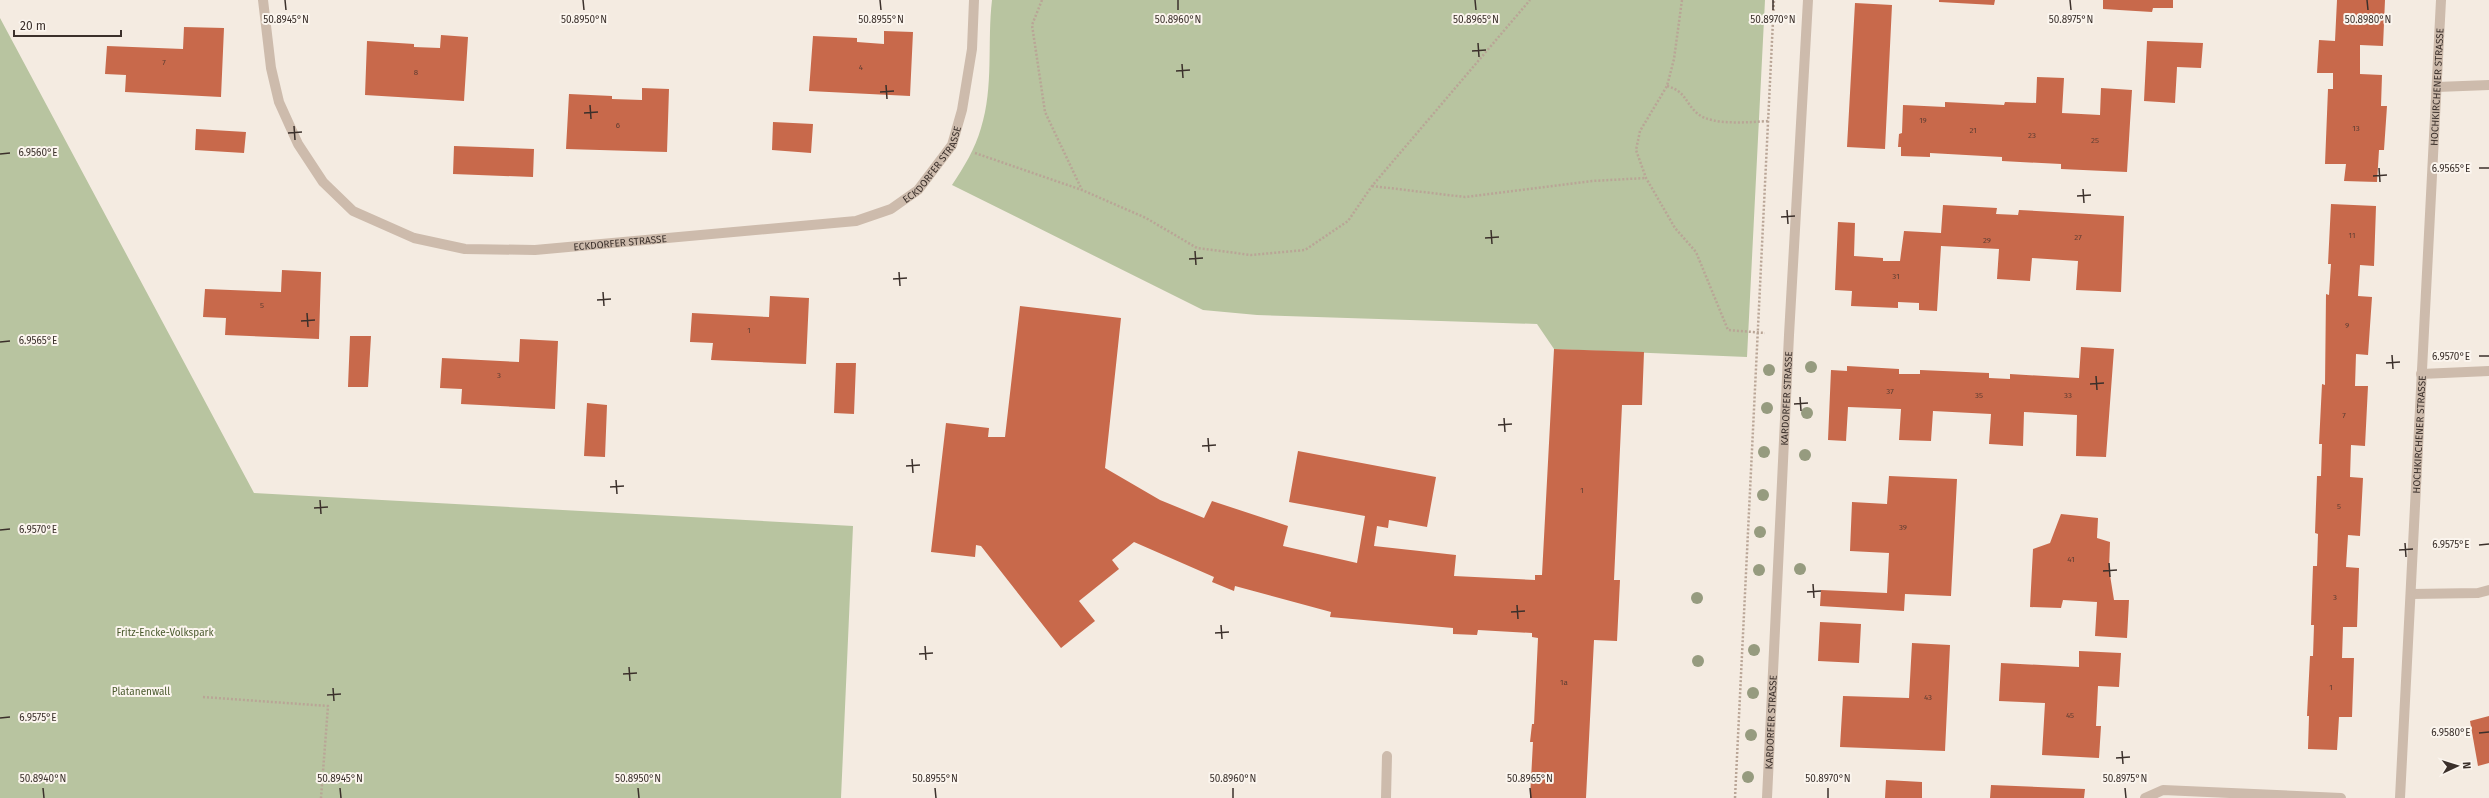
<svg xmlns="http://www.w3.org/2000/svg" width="2489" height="798" font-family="'Fira Sans',sans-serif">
<rect width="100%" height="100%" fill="#f4ebe1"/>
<path fill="#b8c4a0" d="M 992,0 L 1765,0 L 1747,357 L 1554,349 L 1537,324 L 1257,315 L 1203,310 L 952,185 C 964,167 975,149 981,128 C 994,87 987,42 992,0 Z
M 0,18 L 254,493 L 853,526 L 841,798 L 0,798 Z"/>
<path fill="#c8694b" d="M 1939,0 L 1995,0 L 1994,5 L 1939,2 Z
M 2103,0 L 2173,0 L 2173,8 L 2153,8 L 2152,12 L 2103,9 Z
M 2337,0 L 2385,0 L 2383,46 L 2360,45 L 2360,74 L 2382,75 L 2381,106 L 2387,106 L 2384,150 L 2379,150 L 2377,182 L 2344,181 L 2346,164 L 2325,164 L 2328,89 L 2333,89 L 2333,73 L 2317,73 L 2319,40 L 2335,41 Z
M 1855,3 L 1892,5 L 1885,149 L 1847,147 Z
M 184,27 L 224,28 L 221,97 L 125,92 L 126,75 L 105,74 L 107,46 L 183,49 Z
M 884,31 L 913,32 L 910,96 L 809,91 L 813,36 L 857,38 L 857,42 L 884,44 Z
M 441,35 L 468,37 L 464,101 L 365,95 L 367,41 L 414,44 L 414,47 L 440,48 Z
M 2147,41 L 2203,43 L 2201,68 L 2177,67 L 2175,103 L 2144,101 Z
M 2037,77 L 2064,78 L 2062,113 L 2100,115 L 2101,88 L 2132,90 L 2127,172 L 2061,169 L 2061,164 L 2002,161 L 2002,157 L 1930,153 L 1930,157 L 1901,156 L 1901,147 L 1898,147 L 1899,134 L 1902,133 L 1903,105 L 1945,107 L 1945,102 L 2004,105 L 2005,102 L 2036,103 Z
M 642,88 L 669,89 L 667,152 L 566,149 L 569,94 L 612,96 L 612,99 L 642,100 Z
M 773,122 L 813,124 L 811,153 L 772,150 Z
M 196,129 L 246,132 L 244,153 L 195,150 Z
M 454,146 L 534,149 L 533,177 L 453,174 Z
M 2331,204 L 2376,206 L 2374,266 L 2360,265 L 2358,296 L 2372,297 L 2368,355 L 2356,354 L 2355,386 L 2368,386 L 2365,446 L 2351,445 L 2350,477 L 2363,478 L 2360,536 L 2348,535 L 2346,567 L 2359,568 L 2357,627 L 2343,627 L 2342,658 L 2354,658 L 2352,717 L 2339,717 L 2337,750 L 2308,749 L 2309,716 L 2307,716 L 2310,656 L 2313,656 L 2314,625 L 2311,625 L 2313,566 L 2317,566 L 2318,534 L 2315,533 L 2317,476 L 2321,476 L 2322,444 L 2319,444 L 2322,384 L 2325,385 L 2326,294 L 2329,295 L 2331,264 L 2328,264 Z
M 1943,205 L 1997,208 L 1996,214 L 2018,215 L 2019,210 L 2124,216 L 2121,292 L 2076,290 L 2078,261 L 2032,258 L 2030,281 L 1997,279 L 1999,249 L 1941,246 L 1937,311 L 1919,310 L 1919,303 L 1898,302 L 1898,308 L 1851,306 L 1852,291 L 1835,290 L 1838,222 L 1855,223 L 1854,256 L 1883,258 L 1883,261 L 1900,261 L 1904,231 L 1941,233 Z
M 282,270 L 321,272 L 319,339 L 225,335 L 226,318 L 203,317 L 205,289 L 281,292 Z
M 770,296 L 809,298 L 806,364 L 711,360 L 713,343 L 690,342 L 692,313 L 769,317 Z
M 1020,306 L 1121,318 L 1105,468 L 1160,500 L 1204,518 L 1212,501 L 1288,526 L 1283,546 L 1357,563 L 1365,516 L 1289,502 L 1298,451 L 1436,477 L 1427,527 L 1389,520 L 1388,528 L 1377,526 L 1374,546 L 1456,555 L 1454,576 L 1535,580 L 1535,575 L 1542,575 L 1554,349 L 1644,352 L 1642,405 L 1622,405 L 1614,580 L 1620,580 L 1617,641 L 1594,640 L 1586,798 L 1530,798 L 1533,742 L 1530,742 L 1532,724 L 1534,724 L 1538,638 L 1532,637 L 1532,633 L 1478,630 L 1477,635 L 1453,634 L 1453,628 L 1330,617 L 1331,612 L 1235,586 L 1234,591 L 1212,582 L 1214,577 L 1134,542 L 1112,560 L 1119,569 L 1079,601 L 1095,621 L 1061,648 L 981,546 L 976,545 L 975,557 L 931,552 L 946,423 L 989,428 L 988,437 L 1005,437 Z
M 350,336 L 371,336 L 368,387 L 348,387 Z
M 520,339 L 558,341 L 555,409 L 461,404 L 462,389 L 440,388 L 442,358 L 519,362 Z
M 2081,347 L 2114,349 L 2106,457 L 2076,456 L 2077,415 L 2024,412 L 2023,446 L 1989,444 L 1991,414 L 1933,411 L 1931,441 L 1899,440 L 1901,409 L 1848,407 L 1846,441 L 1828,440 L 1831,370 L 1847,371 L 1847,366 L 1899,369 L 1899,374 L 1920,374 L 1920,370 L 1989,373 L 1989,378 L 2010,379 L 2010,374 L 2079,378 Z
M 836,363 L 856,363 L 854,414 L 834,413 Z
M 587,403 L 607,405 L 605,457 L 584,456 Z
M 1889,476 L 1957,479 L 1951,596 L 1905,594 L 1904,611 L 1820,606 L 1821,590 L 1887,593 L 1889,553 L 1850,551 L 1852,502 L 1887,504 Z
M 2061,514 L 2098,518 L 2097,538 L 2110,542 L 2109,569 L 2114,600 L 2129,600 L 2127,638 L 2095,636 L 2097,602 L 2063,600 L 2061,608 L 2030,607 L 2033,549 L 2050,543 Z
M 1820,622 L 1861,624 L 1859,663 L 1818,661 Z
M 1912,643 L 1950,645 L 1945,751 L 1840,747 L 1843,696 L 1909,698 Z
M 2079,651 L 2121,653 L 2119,687 L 2098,686 L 2096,726 L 2101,726 L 2099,758 L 2042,755 L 2045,703 L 1999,701 L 2001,663 L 2079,667 Z
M 2489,716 L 2489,763 L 2478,766 L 2470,721 Z
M 1886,780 L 1922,782 L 1922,798 L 1885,798 Z
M 1991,785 L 2085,789 L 2084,798 L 1990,798 Z"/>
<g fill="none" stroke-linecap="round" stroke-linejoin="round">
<path stroke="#b9a596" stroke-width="2.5" stroke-dasharray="2 2" stroke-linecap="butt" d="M 1042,0 L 1032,25 L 1045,112 L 1082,190 L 1146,218 L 1197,248 L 1251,255 L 1305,250 L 1348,221 L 1372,186 L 1530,0
M 1682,0 L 1674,59 L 1667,86 L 1640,131 L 1636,150 L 1646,178 L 1675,228 L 1696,252 L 1728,330 L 1765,333
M 1667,86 C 1687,92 1684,102 1698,114 C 1713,126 1751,122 1769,121
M 975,153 L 1082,190
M 1372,186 L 1465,197 L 1592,181 L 1646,178
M 203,697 L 328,706 L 321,798
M 1735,798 L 1774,0"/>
<path stroke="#cdbbac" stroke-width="10" d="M 1386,798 L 1387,756"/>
<g stroke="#cdbbac" stroke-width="10">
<path id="s1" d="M 263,0 L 271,68 L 279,102 L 298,144 L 323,182 L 353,211 L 414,238 L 465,249 L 535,250 L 856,221 L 891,209 L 918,190 L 952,145 L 962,110 L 972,49 L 974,0"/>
<path d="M 2437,87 L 2489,85"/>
<path d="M 2421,374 L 2489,371"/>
<path d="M 2411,594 L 2478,593 L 2489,590"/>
<path id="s2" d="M 1767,798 L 1789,335 L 1808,0"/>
<path d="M 2145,798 L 2163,790 L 2341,798"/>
<path id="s3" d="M 2400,798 L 2441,0"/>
</g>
</g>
<g fill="#969b7f">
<circle cx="1811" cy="367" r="6"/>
<circle cx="1769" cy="370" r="6"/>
<circle cx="1767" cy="408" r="6"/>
<circle cx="1807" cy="413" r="6"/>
<circle cx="1764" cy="452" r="6"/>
<circle cx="1805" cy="455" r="6"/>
<circle cx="1763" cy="495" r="6"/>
<circle cx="1760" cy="532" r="6"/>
<circle cx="1800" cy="569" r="6"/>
<circle cx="1759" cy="570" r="6"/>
<circle cx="1697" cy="598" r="6"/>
<circle cx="1754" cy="650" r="6"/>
<circle cx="1698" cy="661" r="6"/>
<circle cx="1753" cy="693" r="6"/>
<circle cx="1751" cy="735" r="6"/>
<circle cx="1748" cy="777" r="6"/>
</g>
<path fill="none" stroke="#3b302b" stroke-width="1.5" d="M 285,0 L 286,10M 583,0 L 584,10M 880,0 L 881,10M 1178,0 L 1178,10M 1475,0 L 1476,10M 1773,0 L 1773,10M 2070,0 L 2071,10M 2367,0 L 2368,10M 1478,43 L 1479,57M 1472,51 L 1486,50M 1182,64 L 1183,78M 1176,71 L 1190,70M 886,85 L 887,99M 880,92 L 894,91M 590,105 L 591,119M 584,113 L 598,112M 294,126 L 295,140M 288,133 L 302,132M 0,154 L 10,153M 2379,168 L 2380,182M 2479,168 L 2489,168M 2373,176 L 2387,175M 2083,189 L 2084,203M 2077,196 L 2091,195M 1787,210 L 1788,224M 1781,217 L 1795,216M 1491,230 L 1492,244M 1485,238 L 1499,237M 1195,251 L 1196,265M 1189,259 L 1203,258M 899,272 L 900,286M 893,279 L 907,278M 603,292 L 604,306M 597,300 L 611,299M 307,313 L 308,327M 301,321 L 315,320M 0,342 L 10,341M 2392,355 L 2393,369M 2479,356 L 2489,356M 2386,363 L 2400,362M 2096,376 L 2097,390M 2090,384 L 2104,383M 1800,397 L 1801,411M 1794,404 L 1808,403M 1504,418 L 1505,432M 1498,425 L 1512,424M 1208,438 L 1209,452M 1202,446 L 1216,445M 912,459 L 913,473M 906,466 L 920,465M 616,480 L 617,494M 610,487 L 624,486M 320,500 L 321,514M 314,508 L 328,507M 0,530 L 10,529M 2405,543 L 2406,557M 2479,545 L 2489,544M 2399,550 L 2413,549M 2109,563 L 2110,577M 2103,571 L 2117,570M 1813,584 L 1814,598M 1807,592 L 1821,591M 1517,605 L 1518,619M 1511,612 L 1525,611M 1221,625 L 1222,639M 1215,633 L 1229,632M 925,646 L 926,660M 919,654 L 933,653M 629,667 L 630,681M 623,674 L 637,673M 333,688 L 334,701M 327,695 L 341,694M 0,718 L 10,717M 2479,733 L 2489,732M 2122,751 L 2123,764M 2116,758 L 2130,757M 43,788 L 44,798M 340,788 L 341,798M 638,788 L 639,798M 935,788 L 936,798M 1233,788 L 1233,798M 1530,788 L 1531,798M 1828,788 L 1828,798M 2125,788 L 2126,798"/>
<g text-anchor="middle" stroke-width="4" stroke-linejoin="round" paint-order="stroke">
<g font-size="8" fill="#5e3e33">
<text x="164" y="65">7</text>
<text x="861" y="70">4</text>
<text x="416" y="75">8</text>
<text x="1923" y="123">19</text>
<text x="618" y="128">6</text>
<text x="2356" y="131">13</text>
<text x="1973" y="133">21</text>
<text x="2032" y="138">23</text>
<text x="2095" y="143">25</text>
<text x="2352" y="238">11</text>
<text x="2078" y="240">27</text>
<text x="1987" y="243">29</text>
<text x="1896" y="279">31</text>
<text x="262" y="308">5</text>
<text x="2347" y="328">9</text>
<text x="749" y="333">1</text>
<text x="499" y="378">3</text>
<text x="1890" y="394">37</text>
<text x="1979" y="398">35</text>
<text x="2068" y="398">33</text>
<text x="2344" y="418">7</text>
<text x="1582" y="493">1</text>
<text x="2339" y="509">5</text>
<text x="1903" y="530">39</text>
<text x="2071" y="562">41</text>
<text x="2335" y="600">3</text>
<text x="1564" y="685">1a</text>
<text x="2331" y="690">1</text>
<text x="1928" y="700">43</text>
<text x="2070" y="718">45</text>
</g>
<g font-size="10" fill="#3b302b" stroke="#fbf5ee">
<text dy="4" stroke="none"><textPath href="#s3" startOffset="712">HOCHKIRCHENER STRASSE</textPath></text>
<text dy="4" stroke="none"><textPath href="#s1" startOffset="847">ECKDORFER STRASSE</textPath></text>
<text dy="4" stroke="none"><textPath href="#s1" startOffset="511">ECKDORFER STRASSE</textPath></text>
<text dy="4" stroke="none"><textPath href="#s2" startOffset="400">KARDORFER STRASSE</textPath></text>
<text dy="4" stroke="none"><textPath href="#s3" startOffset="364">HOCHKIRCHENER STRASSE</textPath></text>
<text dy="4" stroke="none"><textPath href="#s2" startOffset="76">KARDORFER STRASSE</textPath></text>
</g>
<g font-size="10" fill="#4a5a2e" stroke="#fbf5ee">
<text x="165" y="636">Fritz-Encke-Volkspark</text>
<text x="141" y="695">Platanenwall</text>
</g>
</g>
<g font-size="10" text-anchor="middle" fill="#3b302b" stroke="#fbf5ee" stroke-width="4" stroke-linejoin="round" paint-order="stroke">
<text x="286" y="23">50.8945°N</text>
<text x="584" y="23">50.8950°N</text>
<text x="881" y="23">50.8955°N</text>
<text x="1178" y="23">50.8960°N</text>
<text x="1476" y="23">50.8965°N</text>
<text x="1773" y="23">50.8970°N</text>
<text x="2071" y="23">50.8975°N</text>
<text x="2368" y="23">50.8980°N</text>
<text x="38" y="156">6.9560°E</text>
<text x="2451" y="172">6.9565°E</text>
<text x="38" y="344">6.9565°E</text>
<text x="2451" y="360">6.9570°E</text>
<text x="38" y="533">6.9570°E</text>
<text x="2451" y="548">6.9575°E</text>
<text x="38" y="721">6.9575°E</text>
<text x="2451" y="736">6.9580°E</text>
<text x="43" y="782">50.8940°N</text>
<text x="340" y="782">50.8945°N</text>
<text x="638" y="782">50.8950°N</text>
<text x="935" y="782">50.8955°N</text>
<text x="1233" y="782">50.8960°N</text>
<text x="1530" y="782">50.8965°N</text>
<text x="1828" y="782">50.8970°N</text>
<text x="2125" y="782">50.8975°N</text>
</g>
<g transform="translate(2457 766) rotate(86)" stroke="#fbf5ee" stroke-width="3" paint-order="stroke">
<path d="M0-3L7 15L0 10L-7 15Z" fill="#3b302b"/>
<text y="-6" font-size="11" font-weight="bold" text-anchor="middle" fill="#3b302b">N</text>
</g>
<path d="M14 30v6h107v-6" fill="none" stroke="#3b302b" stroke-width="2"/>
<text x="20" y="30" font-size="12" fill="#3b302b" stroke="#fbf5ee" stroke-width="3" paint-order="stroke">20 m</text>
</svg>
